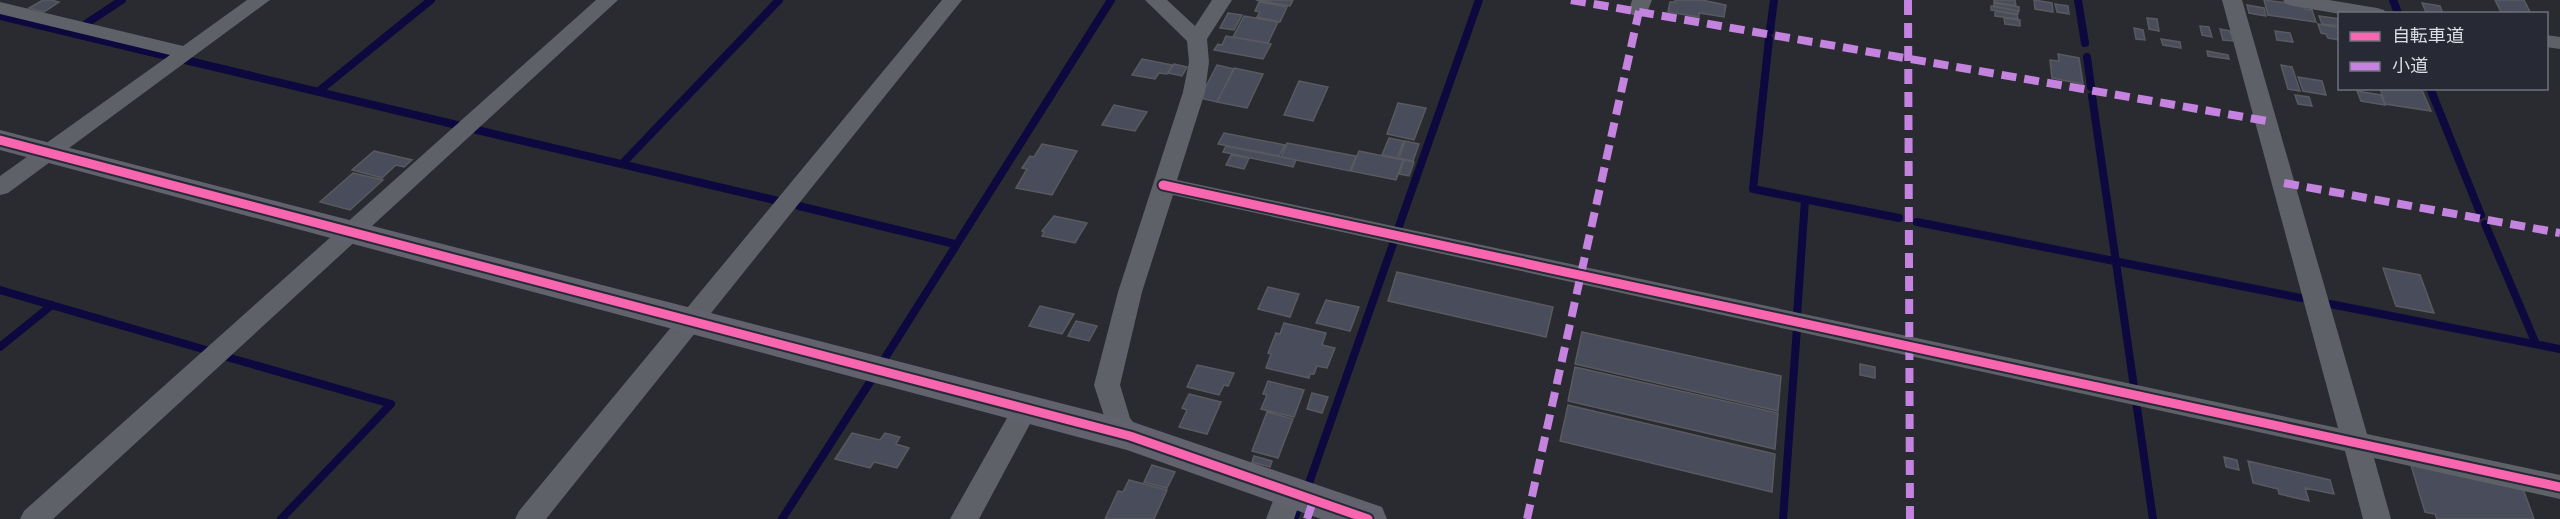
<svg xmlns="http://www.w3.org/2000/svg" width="2560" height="519" font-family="Raleway,'Noto Sans JP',sans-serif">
<rect width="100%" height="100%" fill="#2a2b31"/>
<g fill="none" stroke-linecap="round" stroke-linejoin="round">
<path stroke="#0d083e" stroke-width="8" d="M 2078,0 L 2085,43
M 2393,0 L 2398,13
M 0,16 L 171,57
M 87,23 L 122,0
M 1770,31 L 1774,0
M 1769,39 L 1753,189 L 1899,218
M 2087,57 L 2091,87
M 185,60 L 457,125
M 2430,88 L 2481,215
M 319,91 L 431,0
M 2092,96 L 2134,387
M 477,130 L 778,201
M 622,164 L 779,0
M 799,206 L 955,244
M 1917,222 L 2301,298
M 2485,224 L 2536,344
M 1398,229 L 1479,0
M 0,290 L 206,350
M 2330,304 L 2560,349
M 1797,315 L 1805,200
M 0,347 L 52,305
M 227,357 L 391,404 L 281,519
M 885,358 L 1111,0
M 2136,401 L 2153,519
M 1308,486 L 1393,244
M 782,519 L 870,382
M 1294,519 L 1298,509
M 1783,519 L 1797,328"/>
</g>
<path fill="#494c5b" stroke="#595a5f" stroke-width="1.5" d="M 43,0 L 51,0 L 59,2 L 44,12 L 29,8 Z
M 1256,0 L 1293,0 L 1290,6 Z
M 1675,0 L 1702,0 L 1726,5 L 1724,17 L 1699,13 L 1699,17 L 1668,12 L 1670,2 L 1675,2 Z
M 1994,0 L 2015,0 L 2016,6 L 1994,2 Z
M 2034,0 L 2052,3 L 2053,12 L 2035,9 Z
M 2264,0 L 2304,5 L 2305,9 L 2312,10 L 2316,22 L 2268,15 Z
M 2495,0 L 2524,0 L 2531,14 L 2501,12 Z
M 1259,2 L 1287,7 L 1280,22 L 1257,17 L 1260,12 L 1255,11 Z
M 1994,3 L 2019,7 L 2019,11 L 1994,6 Z
M 2422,3 L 2440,6 L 2443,14 L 2426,12 Z
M 2055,4 L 2068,6 L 2069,14 L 2057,12 Z
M 2247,5 L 2264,8 L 2266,16 L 2249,13 Z
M 1991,6 L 2018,11 L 2018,14 L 1991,10 Z
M 1995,11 L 2017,15 L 2018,19 L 1995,16 Z
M 1228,13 L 1242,15 L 1234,30 L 1220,28 Z
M 1244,16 L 1278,22 L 1268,43 L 1233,37 Z
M 2319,16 L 2340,19 L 2340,26 L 2322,24 Z
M 2004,18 L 2020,20 L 2020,26 L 2005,24 Z
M 2147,18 L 2157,19 L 2159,31 L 2149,29 Z
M 2318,24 L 2340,28 L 2340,40 L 2328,38 L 2326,34 L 2321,33 Z
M 2200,26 L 2209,27 L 2212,37 L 2202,35 Z
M 2134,28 L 2143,30 L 2145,40 L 2136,39 Z
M 2220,29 L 2230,31 L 2233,41 L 2223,40 Z
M 2275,31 L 2290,33 L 2293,42 L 2277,40 Z
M 1226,36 L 1271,44 L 1263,59 L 1214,50 L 1218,44 L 1222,45 Z
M 2161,39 L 2180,42 L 2181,48 L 2163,45 Z
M 2207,51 L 2228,55 L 2229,59 L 2208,56 Z
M 2058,54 L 2079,58 L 2083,84 L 2052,78 L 2050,60 L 2059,61 Z
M 1142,59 L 1172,65 L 1167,74 L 1159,73 L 1155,79 L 1132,75 Z
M 1174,64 L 1187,67 L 1182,76 L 1168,73 Z
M 1217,65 L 1234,69 L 1217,102 L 1200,98 Z
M 2281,65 L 2292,67 L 2300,91 L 2288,89 Z
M 1234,68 L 1263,74 L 1247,108 L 1217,102 Z
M 2298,77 L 2322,81 L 2326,95 L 2303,91 Z
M 1299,81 L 1328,87 L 1313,121 L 1284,115 Z
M 2380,88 L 2421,88 L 2431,111 L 2385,104 Z
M 2357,91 L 2381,95 L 2385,105 L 2361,101 Z
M 2295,95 L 2309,97 L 2312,106 L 2298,104 Z
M 1398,103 L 1426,108 L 1414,140 L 1387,134 Z
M 1114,105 L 1147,112 L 1135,131 L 1102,125 Z
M 1224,133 L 1285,145 L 1279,156 L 1218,144 Z
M 1389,138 L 1404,141 L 1397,158 L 1382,155 Z
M 1405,141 L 1419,144 L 1413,161 L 1399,158 Z
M 1287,143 L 1356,156 L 1350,171 L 1281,157 Z
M 1042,144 L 1077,151 L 1052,195 L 1016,188 L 1027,169 L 1022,168 L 1030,156 L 1034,157 Z
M 1226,146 L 1296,160 L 1293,167 L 1223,152 Z
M 374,151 L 412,160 L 404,167 L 396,165 L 382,178 L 352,170 Z
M 1359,151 L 1403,160 L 1396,180 L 1351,171 Z
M 1231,155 L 1249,158 L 1244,169 L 1226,165 Z
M 1404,160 L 1414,162 L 1409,176 L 1399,174 Z
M 353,173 L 383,180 L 350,210 L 320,202 Z
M 1054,216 L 1087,223 L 1075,243 L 1042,236 L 1044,232 L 1042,231 Z
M 2383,268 L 2420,275 L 2434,313 L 2396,306 Z
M 1397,272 L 1553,307 L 1546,337 L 1388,301 Z
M 1268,287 L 1299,294 L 1290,317 L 1258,309 Z
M 1326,300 L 1359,307 L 1350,331 L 1316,323 Z
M 1040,306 L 1074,314 L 1062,334 L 1029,326 Z
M 1076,321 L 1097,326 L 1089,341 L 1068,336 Z
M 1284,323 L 1326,333 L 1322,345 L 1335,348 L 1327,368 L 1317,366 L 1314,374 L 1310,374 L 1309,378 L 1266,368 L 1271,354 L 1268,353 L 1276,333 L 1280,334 Z
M 1582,332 L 1781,376 L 1778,411 L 1575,364 Z
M 1860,364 L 1875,367 L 1875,378 L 1860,375 Z
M 1197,365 L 1234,373 L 1228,386 L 1224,385 L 1219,395 L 1187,387 Z
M 1575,367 L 1778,413 L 1775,449 L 1568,401 Z
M 1268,381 L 1304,390 L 1294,417 L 1261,409 L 1267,395 L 1263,394 Z
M 1312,393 L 1328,397 L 1322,413 L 1307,409 Z
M 1189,394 L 1221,402 L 1207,434 L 1179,427 L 1187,410 L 1182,408 Z
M 1568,405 L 1775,454 L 1772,492 L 1560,441 Z
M 1267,412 L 1293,419 L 1278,458 L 1252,451 Z
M 852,433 L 880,440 L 885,433 L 900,437 L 896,444 L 909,448 L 897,468 L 874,462 L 870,468 L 835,459 Z
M 1254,456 L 1272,461 L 1270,467 L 1252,462 Z
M 2224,457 L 2237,460 L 2239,470 L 2226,467 Z
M 2248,461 L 2330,480 L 2334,494 L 2305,488 L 2309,501 L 2279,494 L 2278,489 L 2253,483 Z
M 2410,462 L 2522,486 L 2534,519 L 2437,519 L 2435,514 L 2425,512 Z
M 1152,465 L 1175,472 L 1167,488 L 1144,482 Z
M 1129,480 L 1167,490 L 1154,519 L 1105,519 L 1118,491 L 1123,492 Z"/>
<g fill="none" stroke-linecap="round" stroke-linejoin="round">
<path fill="#5f6169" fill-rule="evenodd" d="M 247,0 L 270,0 L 8,193 L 0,195 L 0,176 L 170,55 L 0,14 L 0,2 L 183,46 Z
M 596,0 L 618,0 L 53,519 L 20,519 L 24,511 Z
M 942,0 L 962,0 L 546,519 L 515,519 L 519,511 Z
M 1145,0 L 1167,0 L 1195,26 L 1212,0 L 1232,0 L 1207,39 L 1209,62 L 1205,92 L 1177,180 L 2338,428 L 2222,0 L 2242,0 L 2367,434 L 2560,475 L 2560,499 L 2374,458 L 2391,519 L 2363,519 L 2345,451 L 1173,195 L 1142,292 L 1120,385 L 1130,418 L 1143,436 L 1140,444 L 1130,447 L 1120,444 L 1109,431 L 1094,385 L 1118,292 L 1183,92 L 1189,62 L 1187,41 Z
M 1632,0 L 1652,0 L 1646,15 L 1632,15 L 1629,11 Z
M 2283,0 L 2329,0 L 2377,8 L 2384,10 L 2387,14 L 2340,14 L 2293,6 L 2286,4 Z
M 2546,35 L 2560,37 L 2560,49 L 2546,47 Z
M 1025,398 L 1034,402 L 1038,409 L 979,519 L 950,519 L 1016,402 Z
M 1289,481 L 1299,485 L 1303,493 L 1294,519 L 1266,519 L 1279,485 Z"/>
<path fill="#61626d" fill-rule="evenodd" d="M 0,130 L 1130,421 L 1382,507 L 1387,519 L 1321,519 L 1127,450 L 0,150 Z"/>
<path stroke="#c483df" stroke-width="8" stroke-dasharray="15 8" stroke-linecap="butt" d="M 1571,0 L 2267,121
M 1908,0 L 1910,519
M 2284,183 L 2560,233
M 1307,519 L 1313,501
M 1527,519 L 1639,11"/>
<defs>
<path id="cycleway" d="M 0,140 L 1130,436 L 1368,519
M 1163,185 L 2560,487"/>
</defs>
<use href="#cycleway" stroke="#272934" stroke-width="13"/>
<use href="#cycleway" stroke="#f766af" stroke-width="9"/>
</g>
<rect x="2338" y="12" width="210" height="78" fill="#272934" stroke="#6f717b" stroke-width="1.5"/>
<rect x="2350" y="32" width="30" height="9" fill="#f766af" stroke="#6f717b" stroke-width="1.5"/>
<text x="2392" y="42" font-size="18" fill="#dcdee5">自転車道</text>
<rect x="2350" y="62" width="30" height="9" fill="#c483df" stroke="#6f717b" stroke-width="1.5"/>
<text x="2392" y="72" font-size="18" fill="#dcdee5">小道</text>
</svg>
